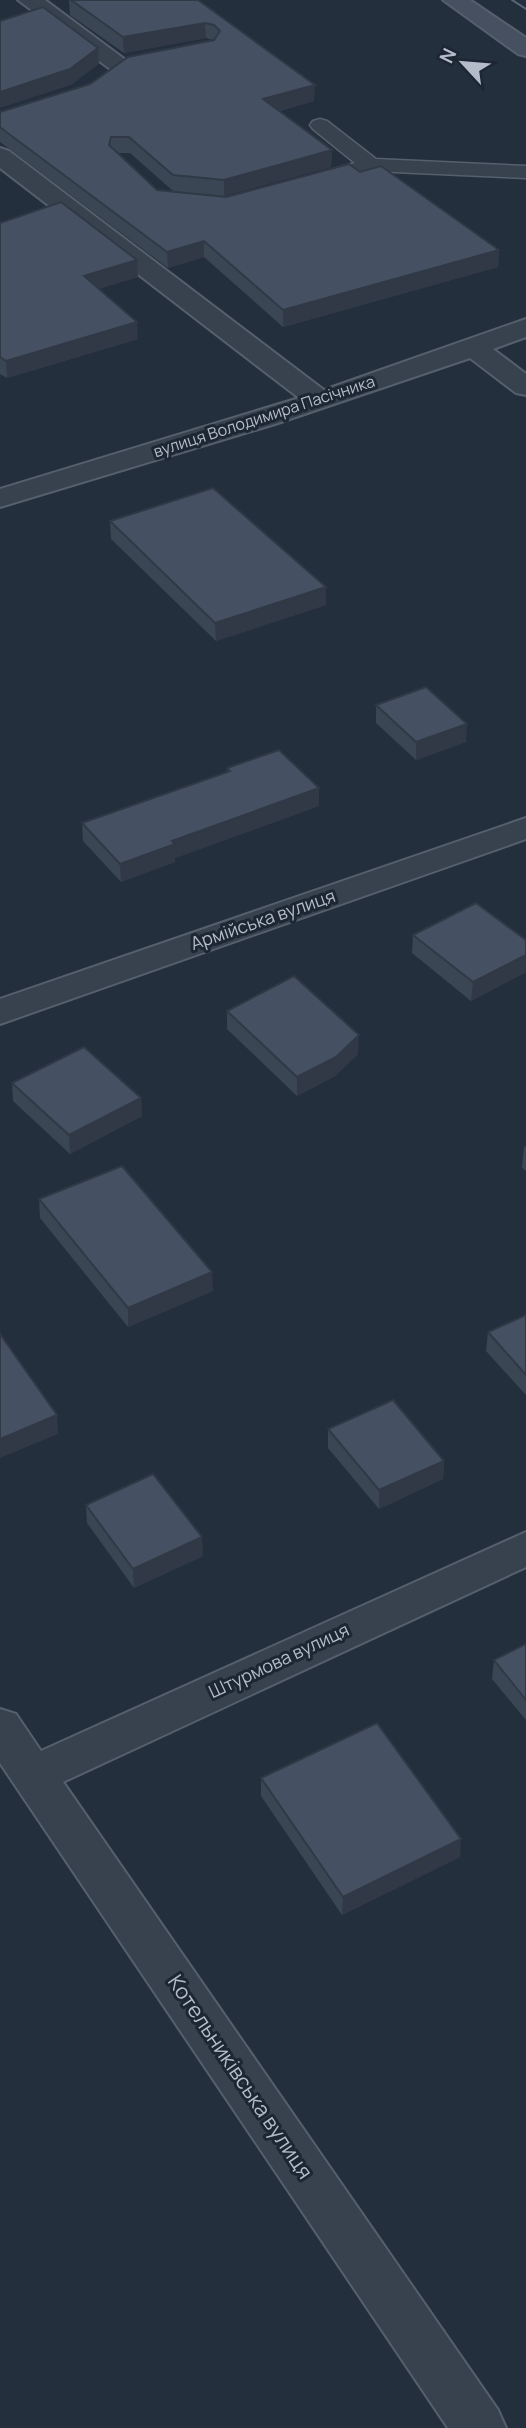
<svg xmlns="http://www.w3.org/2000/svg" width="526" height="2428" font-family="Manrope,sans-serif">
<rect width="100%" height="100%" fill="#242f3e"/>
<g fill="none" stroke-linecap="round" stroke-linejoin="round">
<defs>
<path id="service" d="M 320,119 L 327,121 L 376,159 L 526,166 L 526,178 L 372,171 L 316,186 L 309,184 L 306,180 L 309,176 L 355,163 L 313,129 L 310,125 L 313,121 Z"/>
<path id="minor" d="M 18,0 L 45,0 L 131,64 L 128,69 L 119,71 L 110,69 Z
M 0,148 L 9,151 L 324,390 L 526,319 L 526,337 L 493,349 L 526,374 L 526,395 L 516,393 L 470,358 L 275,424 L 0,507 L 0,489 L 299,398 L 0,168 Z
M 526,818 L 526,839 L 0,1024 L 0,999 Z
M 526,1532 L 526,1567 L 63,1782 L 498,2410 L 506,2428 L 448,2428 L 0,1763 L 0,1709 L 16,1714 L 41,1751 Z"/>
<path id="secondary" d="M 443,0 L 470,0 L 526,38 L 526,56 L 518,54 Z"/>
</defs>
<use href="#service" stroke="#565f6c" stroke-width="3"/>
<use href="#minor" stroke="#565f6c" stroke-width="4"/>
<use href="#secondary" stroke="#565f6c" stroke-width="4"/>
<use href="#service" fill="#38414e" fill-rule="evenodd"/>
<use href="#minor" fill="#38414e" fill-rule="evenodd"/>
<use href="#secondary" fill="#465061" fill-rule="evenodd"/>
<path stroke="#5a6575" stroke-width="2" d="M 512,0 L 526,9"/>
</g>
<path fill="#3b4654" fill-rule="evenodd" d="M 69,0 L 198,0 L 314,101 L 279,111 L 332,150 L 331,167 L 224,196 L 185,193 L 226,197 L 360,172 L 499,250 L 498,267 L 283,327 L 204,257 L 168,268 L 0,142 L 0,112 L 90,84 L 213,40 L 206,38 L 124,53 L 70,15 ZM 118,153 L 130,153 L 173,191 L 157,190 Z
M 0,223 L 137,260 L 138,277 L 98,289 L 138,339 L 7,378 L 0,374 Z
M 110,521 L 326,587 L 326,605 L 216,641 L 111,539 Z
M 376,705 L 466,742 L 416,760 L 376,723 Z
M 227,768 L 319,806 L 175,858 L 175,862 L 121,882 L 83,841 L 82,823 L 227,772 Z
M 413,935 L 526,940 L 526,972 L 471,1001 L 412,953 Z
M 227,1011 L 358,1054 L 335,1076 L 297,1096 L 227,1029 Z
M 12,1083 L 141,1098 L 142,1116 L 70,1154 L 13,1101 Z
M 526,1146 L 526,1171 L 522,1168 L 524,1147 Z
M 39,1199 L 213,1291 L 128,1327 L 40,1218 Z
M 526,1315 L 526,1395 L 486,1351 L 488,1332 Z
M 328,1429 L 444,1461 L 443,1479 L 379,1509 L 328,1448 Z
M 86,1505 L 203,1556 L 134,1588 L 87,1523 Z
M 526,1644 L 526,1720 L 492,1679 L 494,1660 Z
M 261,1778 L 460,1857 L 342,1915 L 261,1796 Z"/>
<path fill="#303945" d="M 205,23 L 206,38 L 124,53 L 123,37 Z
M 98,48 L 99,64 L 71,85 L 0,108 L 0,92 Z
M 315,85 L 314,101 L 263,115 L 263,99 Z
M 332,150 L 331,167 L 224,196 L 224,180 Z
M 204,241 L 204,257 L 168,268 L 167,252 Z
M 499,250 L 498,267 L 283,327 L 283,310 Z
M 137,260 L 138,277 L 85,293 L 84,276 Z
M 137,322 L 138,339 L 7,378 L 6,361 Z
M 326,587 L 326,605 L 216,641 L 215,623 Z
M 467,724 L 466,742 L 416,760 L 416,742 Z
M 319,788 L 319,806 L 175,858 L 175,862 L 121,882 L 120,864 L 172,841 Z
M 526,955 L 526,972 L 471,1001 L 473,982 Z
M 359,1035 L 358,1054 L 335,1076 L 297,1096 L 297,1077 Z
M 141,1098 L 142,1116 L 70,1154 L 69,1135 Z
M 212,1272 L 213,1291 L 128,1327 L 128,1308 Z
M 57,1415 L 58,1434 L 0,1458 L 0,1439 Z
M 444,1461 L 443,1479 L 379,1509 L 379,1490 Z
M 202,1537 L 203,1556 L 134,1588 L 133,1569 Z
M 461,1839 L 460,1857 L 342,1915 L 343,1897 Z"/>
<path fill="#455162" stroke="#303945" stroke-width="2" d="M 71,0 L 198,0 L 315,85 L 263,99 L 332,150 L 224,180 L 173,175 L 129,137 L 111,137 L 109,145 L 157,190 L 226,197 L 349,164 L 360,172 L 381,166 L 499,250 L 283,310 L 204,241 L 167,252 L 5,131 L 0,127 L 0,112 L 90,84 L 128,57 L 214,40 L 220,31 L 214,25 L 205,23 L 123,37 Z
M 43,7 L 98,48 L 70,69 L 0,92 L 0,21 Z
M 61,202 L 137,260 L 84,276 L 137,322 L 6,361 L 0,357 L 0,223 Z
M 213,488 L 326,587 L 215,623 L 110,521 Z
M 426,687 L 467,724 L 416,742 L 376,705 Z
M 279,750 L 319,788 L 172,841 L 175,844 L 120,864 L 82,823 L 230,771 L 227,768 Z
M 476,903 L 526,940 L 526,955 L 473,982 L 413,935 Z
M 294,976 L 359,1035 L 336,1057 L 297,1077 L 227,1011 Z
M 84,1047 L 141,1098 L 69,1135 L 12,1083 Z
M 122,1166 L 212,1272 L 128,1308 L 39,1199 Z
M 526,1315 L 526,1375 L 488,1332 Z
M 0,1334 L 57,1415 L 0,1439 Z
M 393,1400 L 444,1461 L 379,1490 L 328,1429 Z
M 153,1474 L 202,1537 L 133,1569 L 86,1505 Z
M 526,1644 L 526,1700 L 494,1660 Z
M 377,1723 L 461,1839 L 343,1897 L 261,1778 Z"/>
<g text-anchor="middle" stroke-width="6" stroke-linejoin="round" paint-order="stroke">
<g font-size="16" fill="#b4bcc9" stroke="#1d2633">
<text transform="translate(264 416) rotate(-18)" y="6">вулиця Володимира Пасічника</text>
</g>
<g font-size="18" fill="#b4bcc9" stroke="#1d2633">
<text transform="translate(263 920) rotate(-19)" y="6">Армійська вулиця</text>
<text transform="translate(279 1661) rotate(-25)" y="6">Штурмова вулиця</text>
</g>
<g font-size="21" fill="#b4bcc9" stroke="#1d2633">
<text transform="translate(240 2077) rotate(56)" y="7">Котельниківська вулиця</text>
</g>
</g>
<g transform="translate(463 63) rotate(296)" stroke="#1d2633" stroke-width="5" paint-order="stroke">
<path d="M0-5L12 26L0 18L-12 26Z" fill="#b4bcc9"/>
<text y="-10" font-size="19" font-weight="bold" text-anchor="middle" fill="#b4bcc9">N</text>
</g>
</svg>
